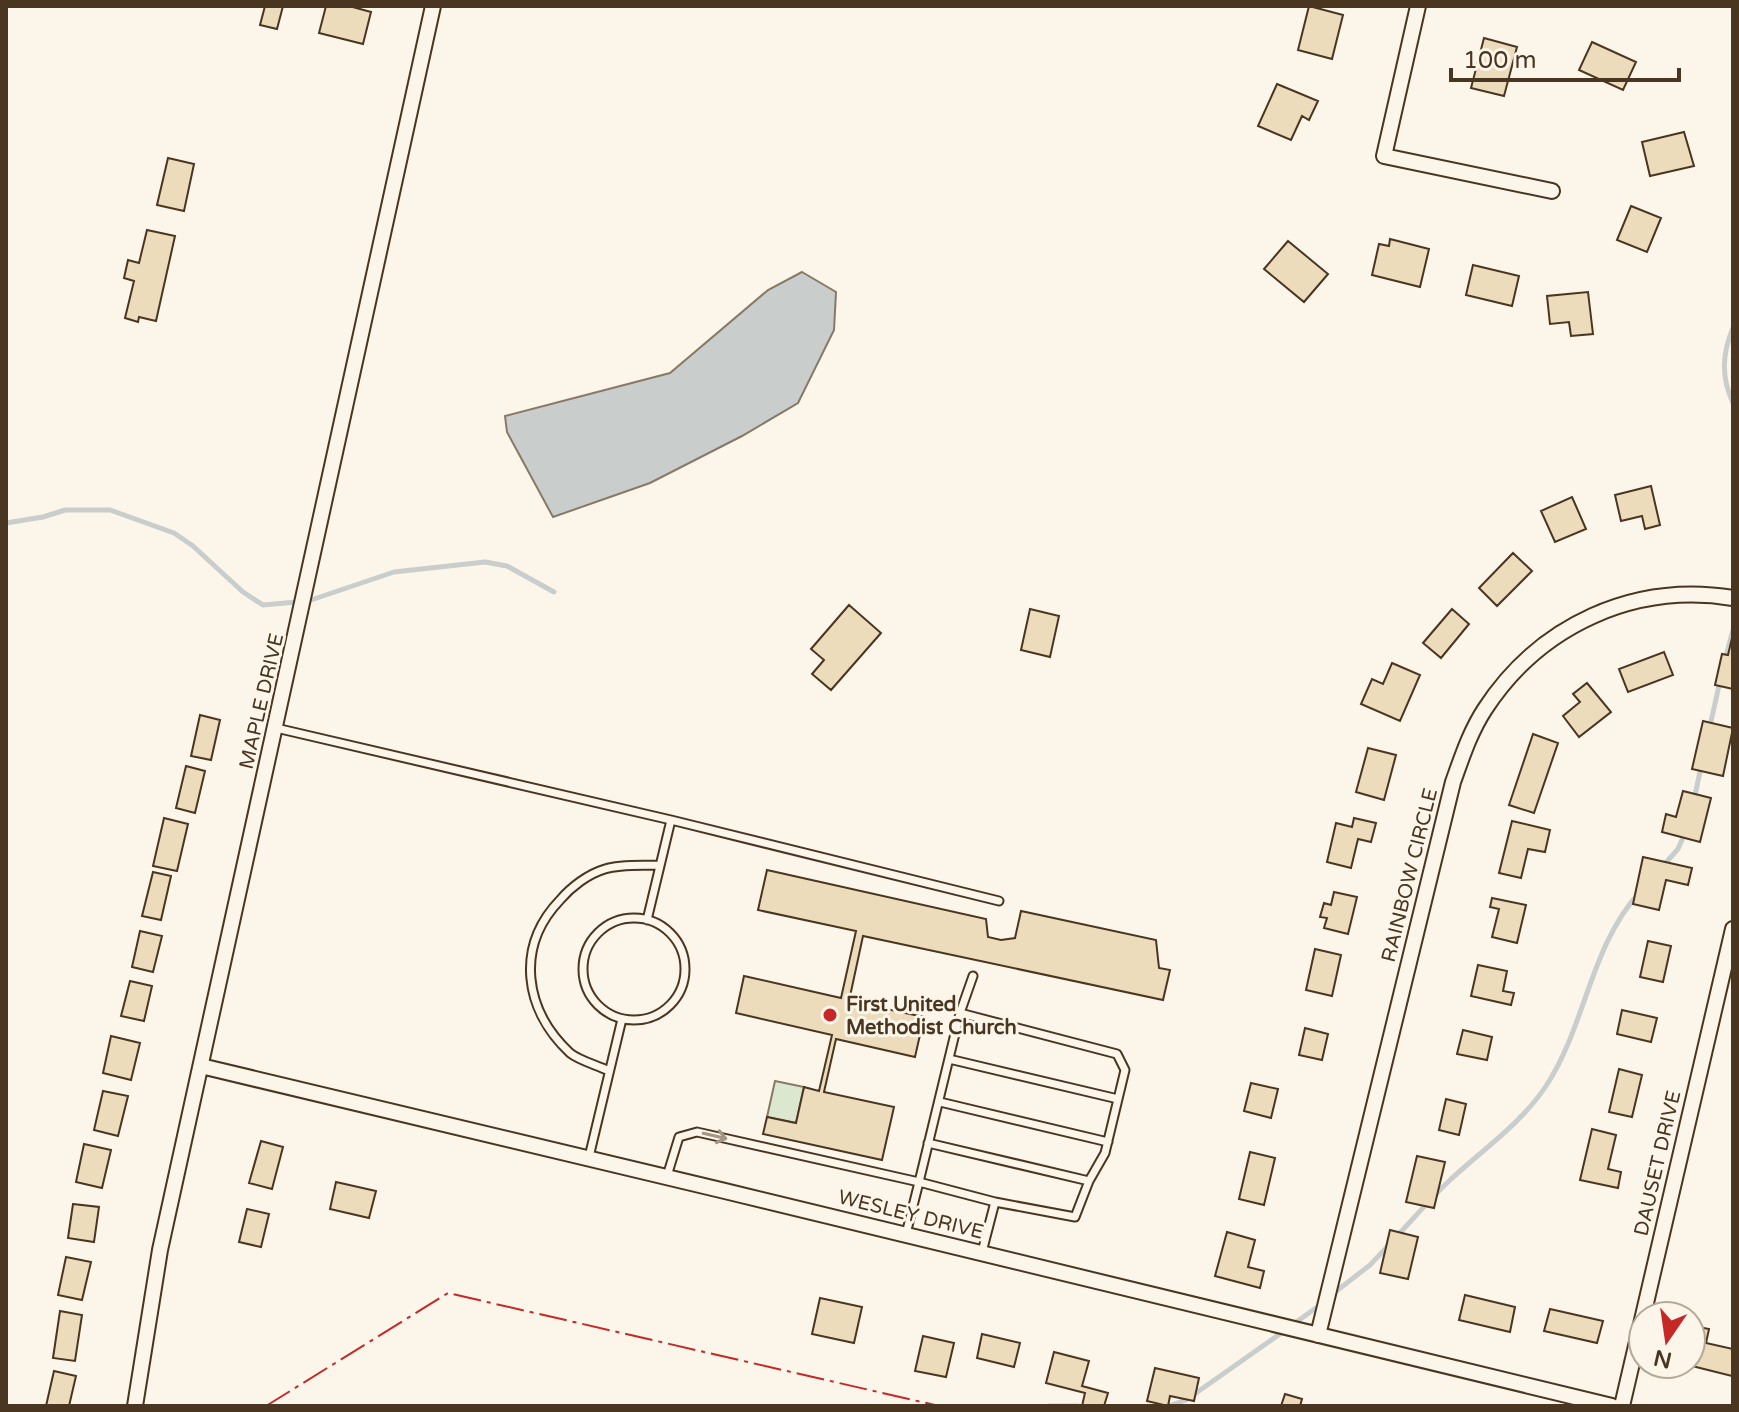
<svg xmlns="http://www.w3.org/2000/svg" width="1739" height="1412" font-family="'Varela Round',sans-serif">
<rect width="100%" height="100%" fill="#fbf6e9"/>
<path fill="#dce7d0" stroke="#887966" stroke-width="2" d="M 775,1081 L 804,1087 L 796,1123 L 767,1117 Z"/>
<path fill="#c9cecd" stroke="#887966" stroke-width="2" d="M 802,272 L 836,292 L 834,330 L 798,403 L 742,436 L 650,483 L 553,517 L 507,432 L 505,416 L 670,373 L 768,290 Z"/>
<g fill="none" stroke-linecap="round" stroke-linejoin="round">
<path stroke="#c9cecd" stroke-width="5" d="M 1733,328 C 1722,354 1721,377 1733,403
M 6,523 L 43,517 L 65,510 L 110,510 L 174,533 L 193,546 L 243,592 L 263,605 L 308,601 L 394,572 L 485,562 L 507,566 L 554,592
M 1725,660 L 1733,630
M 1710,726 L 1720,681
M 1694,800 L 1701,767
M 1662,867 L 1678,849 L 1685,833
M 1398,1235 C 1415,1217 1431,1198 1449,1181 C 1482,1150 1521,1124 1546,1086 C 1586,1025 1590,947 1639,893
M 1330,1296 L 1370,1265 L 1389,1245
M 1292,1325 L 1323,1303
M 1049,1406 L 1078,1406
M 1168,1406 L 1186,1400 L 1284,1331"/>
</g>
<path fill="#ecdcbc" stroke="#4a3520" stroke-width="2" d="M 265,6 L 283,6 L 277,29 L 260,25 Z
M 326,6 L 349,6 L 371,12 L 363,44 L 319,33 Z
M 1309,6 L 1343,15 L 1332,59 L 1298,50 Z
M 1484,38 L 1517,47 L 1504,96 L 1471,88 Z
M 1592,42 L 1636,62 L 1623,90 L 1579,70 Z
M 1277,84 L 1318,101 L 1309,120 L 1302,116 L 1291,140 L 1258,126 Z
M 1684,132 L 1694,166 L 1650,176 L 1642,142 Z
M 168,158 L 194,164 L 184,211 L 157,205 Z
M 1631,206 L 1661,218 L 1647,252 L 1617,240 Z
M 147,230 L 175,236 L 156,321 L 139,317 L 138,322 L 125,318 L 134,281 L 124,278 L 128,260 L 139,263 Z
M 1390,239 L 1429,249 L 1420,287 L 1372,275 L 1379,244 L 1389,246 Z
M 1288,241 L 1328,274 L 1304,302 L 1264,269 Z
M 1473,265 L 1519,276 L 1512,306 L 1466,295 Z
M 1588,292 L 1593,334 L 1571,336 L 1569,322 L 1550,324 L 1547,296 Z
M 1651,486 L 1660,525 L 1645,529 L 1642,516 L 1621,521 L 1615,495 Z
M 1572,497 L 1586,529 L 1555,542 L 1541,511 Z
M 1513,553 L 1532,571 L 1497,606 L 1479,588 Z
M 849,605 L 881,633 L 831,690 L 812,674 L 824,660 L 811,649 Z
M 1030,609 L 1059,616 L 1050,657 L 1021,650 Z
M 1452,609 L 1469,624 L 1441,658 L 1423,643 Z
M 1732,638 L 1733,638 L 1733,689 L 1715,685 L 1722,654 L 1728,655 Z
M 1664,652 L 1673,675 L 1628,692 L 1619,669 Z
M 1392,663 L 1420,675 L 1400,721 L 1361,704 L 1372,679 L 1383,684 Z
M 1587,683 L 1611,712 L 1579,737 L 1563,716 L 1580,702 L 1573,694 Z
M 200,715 L 220,720 L 211,760 L 191,756 Z
M 1703,721 L 1733,728 L 1723,776 L 1692,769 Z
M 1533,734 L 1558,743 L 1534,813 L 1509,805 Z
M 1368,748 L 1396,755 L 1384,800 L 1356,792 Z
M 186,766 L 205,771 L 195,813 L 176,808 Z
M 1683,791 L 1711,798 L 1700,842 L 1662,832 L 1666,814 L 1676,817 Z
M 164,818 L 188,824 L 177,871 L 153,866 Z
M 1354,818 L 1376,823 L 1371,842 L 1358,839 L 1351,868 L 1327,862 L 1336,823 L 1352,827 Z
M 1512,821 L 1550,830 L 1545,852 L 1528,849 L 1521,878 L 1499,873 Z
M 1643,857 L 1692,868 L 1688,885 L 1666,880 L 1659,910 L 1633,904 Z
M 767,870 L 986,919 L 988,937 L 1001,940 L 1015,938 L 1021,911 L 1156,940 L 1159,968 L 1170,970 L 1163,1000 L 863,936 L 849,1001 L 924,1017 L 915,1057 L 836,1039 L 824,1092 L 894,1107 L 882,1160 L 763,1134 L 767,1117 L 796,1123 L 804,1087 L 819,1091 L 832,1035 L 736,1013 L 744,976 L 841,998 L 856,931 L 758,910 Z
M 153,872 L 171,876 L 161,920 L 142,916 Z
M 1334,892 L 1357,897 L 1348,934 L 1324,928 L 1327,918 L 1320,917 L 1324,903 L 1331,905 Z
M 1492,898 L 1526,905 L 1517,943 L 1492,937 L 1499,909 L 1490,907 Z
M 140,931 L 162,936 L 153,972 L 132,967 Z
M 1648,941 L 1671,946 L 1663,982 L 1640,977 Z
M 1315,949 L 1341,955 L 1332,996 L 1306,990 Z
M 1478,965 L 1507,971 L 1503,991 L 1514,993 L 1511,1005 L 1471,996 Z
M 130,981 L 152,986 L 144,1021 L 121,1016 Z
M 1622,1010 L 1657,1018 L 1651,1042 L 1617,1034 Z
M 1305,1028 L 1328,1034 L 1322,1060 L 1299,1055 Z
M 1463,1030 L 1492,1037 L 1487,1060 L 1457,1054 Z
M 111,1036 L 140,1043 L 131,1080 L 103,1073 Z
M 1619,1069 L 1642,1075 L 1632,1117 L 1609,1112 Z
M 1251,1083 L 1278,1089 L 1271,1118 L 1244,1111 Z
M 103,1091 L 128,1096 L 118,1136 L 94,1130 Z
M 1446,1099 L 1466,1104 L 1459,1135 L 1439,1130 Z
M 1592,1129 L 1616,1135 L 1608,1169 L 1621,1172 L 1618,1188 L 1580,1180 Z
M 261,1141 L 283,1147 L 272,1189 L 249,1183 Z
M 84,1144 L 111,1150 L 102,1188 L 76,1182 Z
M 1250,1152 L 1275,1158 L 1264,1205 L 1239,1199 Z
M 1417,1156 L 1445,1162 L 1434,1208 L 1406,1202 Z
M 336,1182 L 376,1191 L 369,1218 L 330,1209 Z
M 73,1204 L 99,1207 L 94,1242 L 68,1238 Z
M 247,1209 L 269,1214 L 261,1247 L 239,1242 Z
M 1390,1230 L 1418,1237 L 1408,1279 L 1380,1273 Z
M 1227,1232 L 1255,1240 L 1248,1267 L 1264,1271 L 1260,1288 L 1215,1276 Z
M 66,1257 L 91,1262 L 82,1300 L 58,1295 Z
M 1465,1295 L 1515,1307 L 1510,1332 L 1459,1320 Z
M 820,1298 L 862,1307 L 854,1343 L 812,1334 Z
M 1550,1309 L 1603,1321 L 1597,1343 L 1544,1331 Z
M 60,1311 L 82,1315 L 75,1361 L 53,1358 Z
M 1693,1326 L 1709,1329 L 1706,1343 L 1733,1349 L 1732,1376 L 1684,1364 L 1691,1364 Z
M 982,1334 L 1020,1343 L 1014,1367 L 977,1358 Z
M 923,1336 L 954,1343 L 946,1377 L 915,1371 Z
M 1054,1352 L 1089,1361 L 1082,1386 L 1108,1393 L 1104,1406 L 1082,1406 L 1085,1393 L 1046,1383 Z
M 1155,1368 L 1199,1378 L 1194,1401 L 1170,1396 L 1168,1406 L 1147,1401 Z
M 54,1371 L 76,1376 L 69,1406 L 46,1406 Z
M 1285,1394 L 1302,1399 L 1300,1406 L 1281,1406 Z"/>
<g fill="none" stroke-linecap="round" stroke-linejoin="round">
<defs>
<path id="service" d="M 276,728 L 671,820 L 647,920
M 671,820 L 999,901
M583 969a51 51 0 1 1 102 0a51 51 0 1 1-102 0Z
M 960,1013 L 1117,1054 L 1125,1070 L 1105,1153 L 1089,1181 L 1075,1217 L 995,1202
M 949,1059 L 1118,1099
M 609,1071 C 597,1065 580,1061 570,1053 C 524,1010 515,947 560,900 C 571,887 588,874 605,869 C 622,864 642,866 660,865
M 940,1102 L 1108,1142
M 928,1143 L 1089,1181
M 589,1157 L 622,1019
M 667,1176 L 679,1137 L 697,1132 L 919,1182 L 960,1013 L 973,976
M 906,1234 L 919,1182 L 995,1202 L 982,1252"/>
<path id="minor" d="M 1418,6 L 1384,156 L 1552,191
M 201,1066 C 672,1177 1141,1292 1612,1406
M 1318,1335 L 1453,782 C 1462,757 1470,732 1485,709 C 1540,625 1634,582 1733,598
M 135,1406 L 160,1250 L 433,6
M 1622,1406 L 1733,929"/>
</defs>
<use href="#service" stroke="#4a3520" stroke-width="11"/>
<use href="#minor" stroke="#4a3520" stroke-width="18"/>
<use href="#service" stroke="#fbf6e9" stroke-width="7"/>
<use href="#minor" stroke="#fbf6e9" stroke-width="14"/>
<path stroke="#c62828" stroke-width="2" stroke-dasharray="28 6 4 6" stroke-linecap="butt" d="M 266,1406 L 448,1293 L 939,1406"/>
</g>
<defs><path id="oneway-shaft" d="M-6 0H5M1.5-3L5.5 0L1.5 3" fill="none" stroke-width="1.6" stroke-linecap="round" stroke-linejoin="round" transform="scale(2)"/></defs>
<use stroke="#a29684" href="#oneway-shaft" transform="translate(715 1136) rotate(13)"/>
<circle fill="#c62828" stroke="#fbf6e9" stroke-width="3" cx="830" cy="1015" r="8"/>
<g text-anchor="middle" stroke-width="6" stroke-linejoin="round" paint-order="stroke">
<g font-size="20" fill="#4a3520" stroke="#fbf6e9">
<text transform="translate(261 701) rotate(-77)" y="7">MAPLE DRIVE</text>
<text transform="translate(1409 875) rotate(-76)" y="7">RAINBOW CIRCLE</text>
<text transform="translate(1657 1163) rotate(-77)" y="7">DAUSET DRIVE</text>
<text transform="translate(911 1214) rotate(14)" y="7">WESLEY DRIVE</text>
</g>
<g font-size="20" font-weight="bold" fill="#4a3520" stroke="#fbf6e9" text-anchor="start">
<text x="846" y="1011">First United<tspan x="846" dy="23">Methodist Church</tspan></text>
</g>
</g>
<rect width="1739" height="1412" fill="none" stroke="#4a3520" stroke-width="16"/>
<g transform="translate(1667 1340) rotate(193)"><circle r="38" fill="#fbf6e9" stroke="#b4a999" stroke-width="2"/>
<path d="M0-6L14 30L0 20L-14 30Z" fill="#c62828"/>
<text y="-12" font-size="22" font-weight="bold" text-anchor="middle" fill="#4a3520">N</text>
</g>
<path d="M1451 68v12h228v-12" fill="none" stroke="#4a3520" stroke-width="4"/>
<text x="1463" y="68" font-size="24" fill="#4a3520" stroke="#fbf6e9" stroke-width="6" paint-order="stroke">100 m</text>
</svg>
